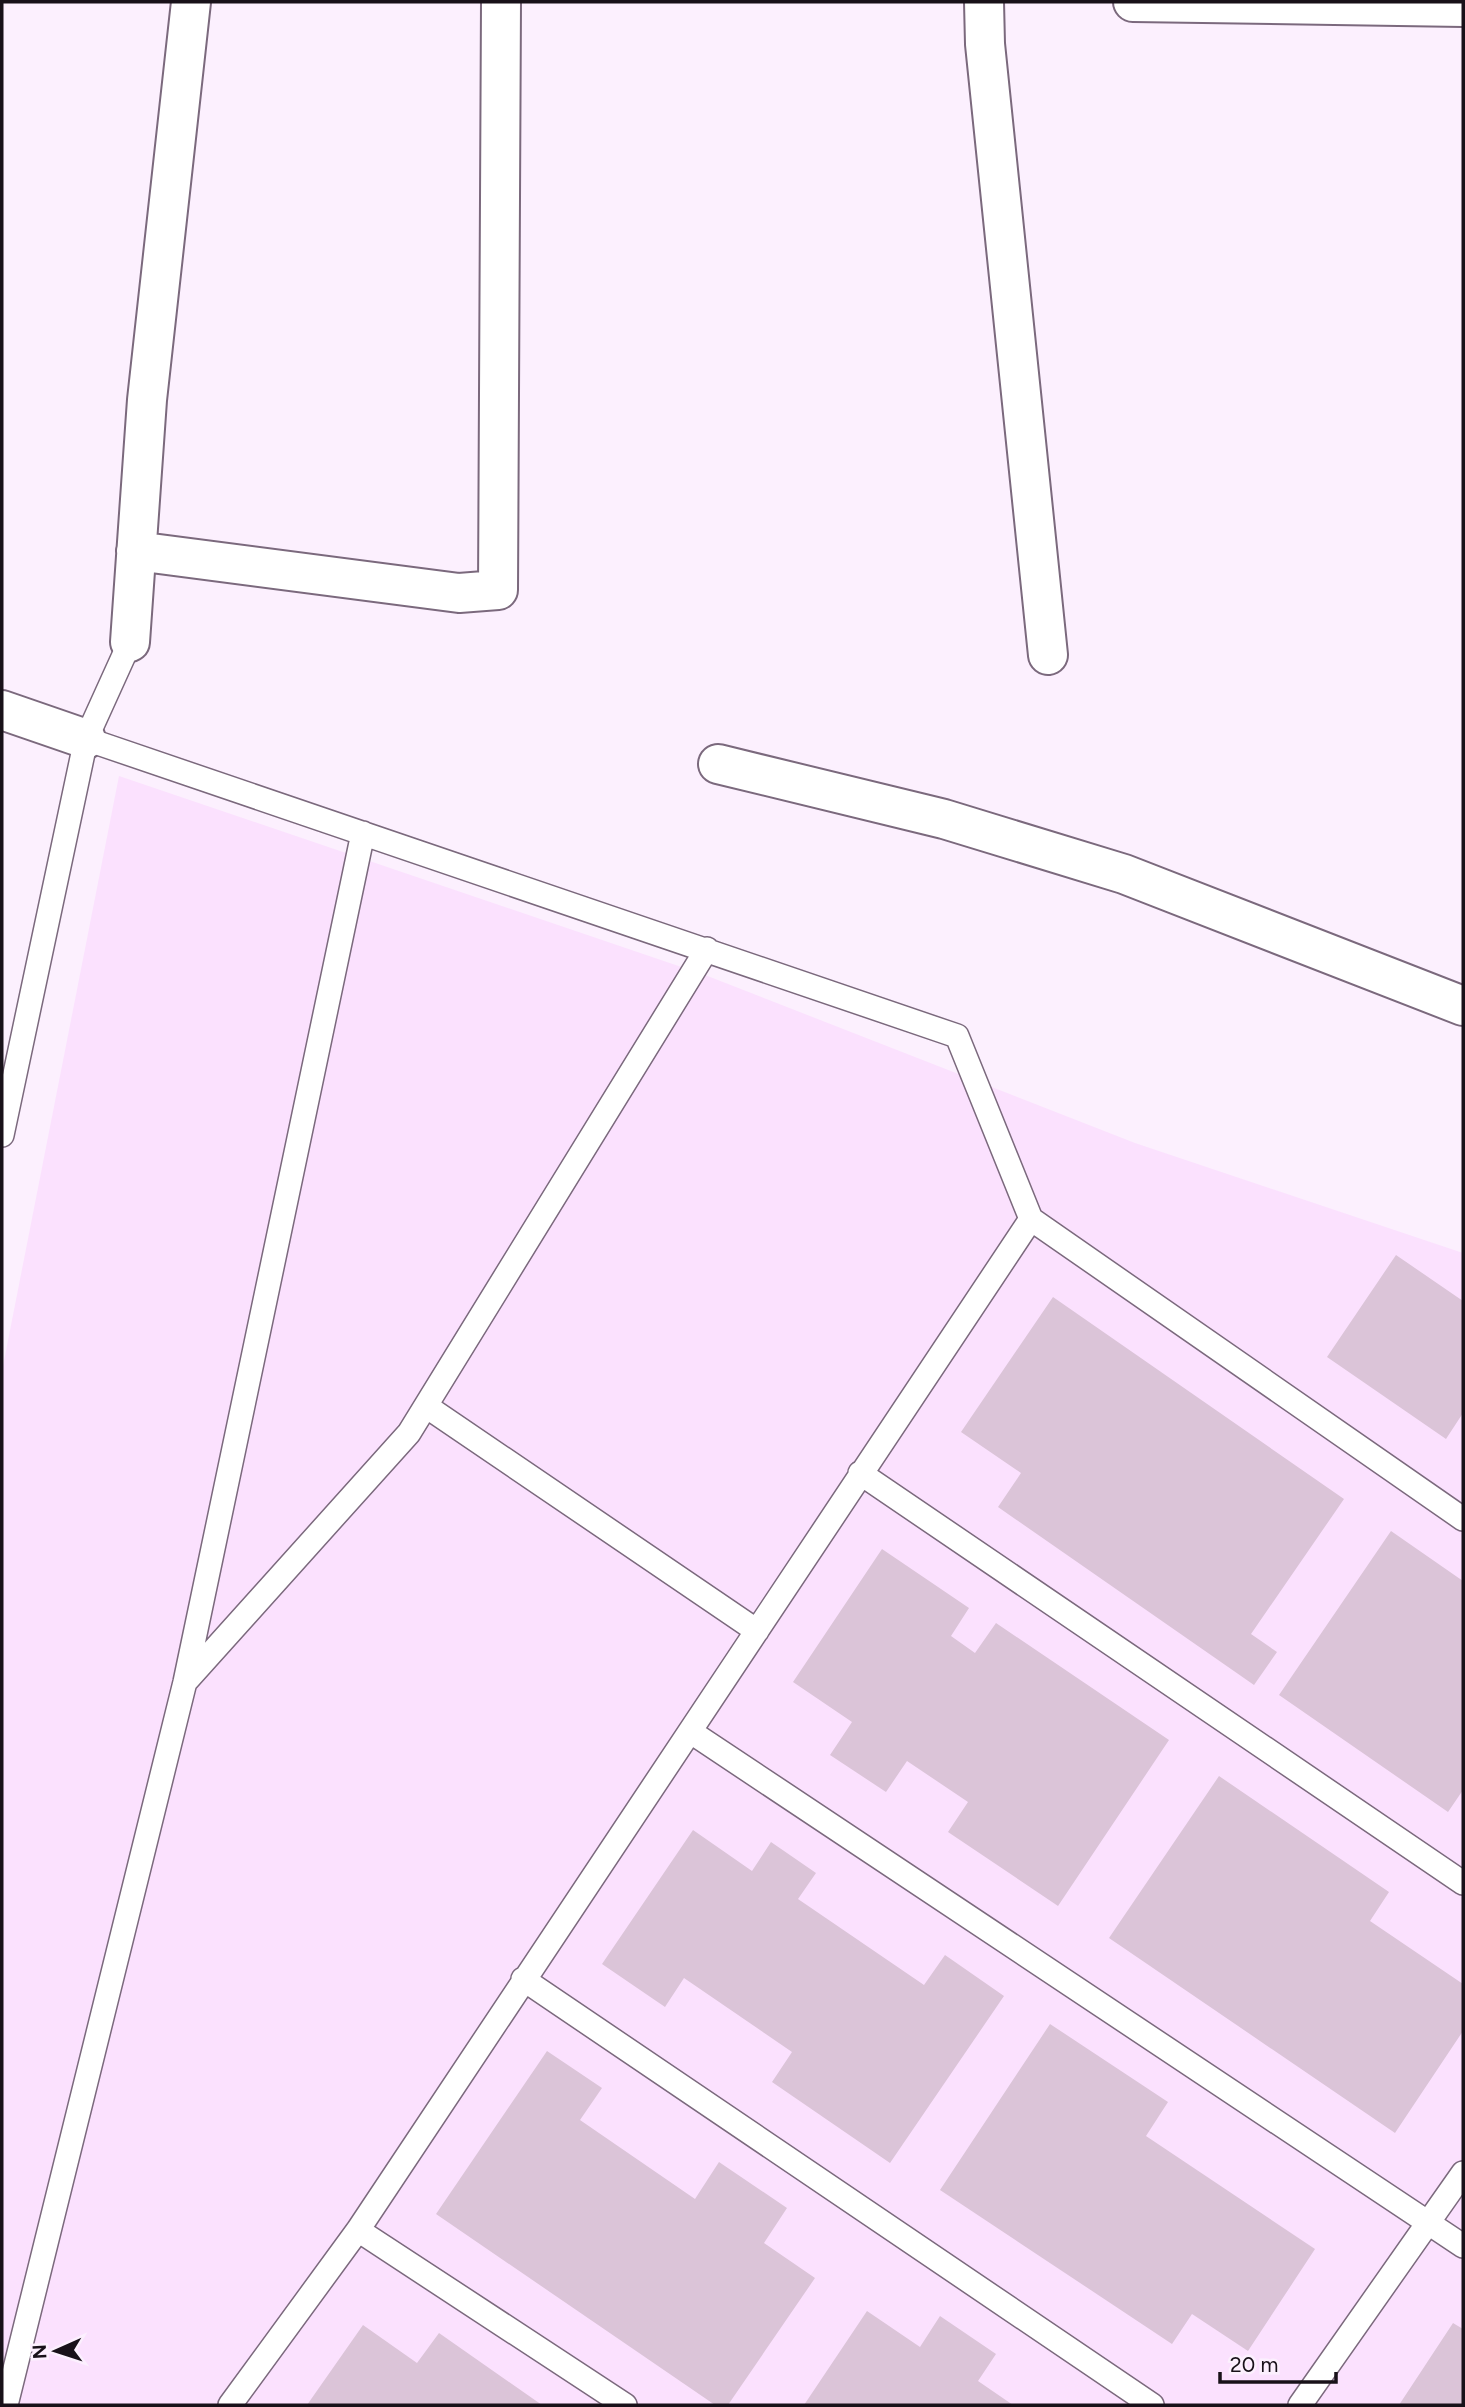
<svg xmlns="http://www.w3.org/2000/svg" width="1465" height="2407" font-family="Figtree,sans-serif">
<rect width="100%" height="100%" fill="#fcf0fe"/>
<path fill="#fbe1fe" d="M 119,776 L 705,975 L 1135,1143 L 1463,1253 L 1463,2405 L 2,2405 L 2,1371 Z"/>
<path fill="#dbc4d8" d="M 1396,1255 L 1463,1301 L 1463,1413 L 1446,1439 L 1327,1357 Z
M 1053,1297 L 1344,1499 L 1251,1634 L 1277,1652 L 1254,1685 L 998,1507 L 1021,1473 L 961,1432 Z
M 1391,1531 L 1463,1581 L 1463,1790 L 1448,1812 L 1279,1695 Z
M 882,1549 L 969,1608 L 951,1636 L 975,1653 L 996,1623 L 1169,1740 L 1058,1906 L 948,1832 L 968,1802 L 907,1761 L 886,1792 L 830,1755 L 852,1722 L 793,1682 Z
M 1219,1776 L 1389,1892 L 1370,1921 L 1463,1984 L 1463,2031 L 1395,2133 L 1109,1938 Z
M 693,1830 L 752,1871 L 771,1842 L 816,1873 L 798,1899 L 924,1985 L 945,1955 L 1004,1996 L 890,2163 L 772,2082 L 792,2052 L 684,1978 L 665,2007 L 602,1964 Z
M 1050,2024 L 1168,2102 L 1146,2136 L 1315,2249 L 1248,2351 L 1192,2314 L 1172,2344 L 940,2190 Z
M 547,2051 L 602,2088 L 580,2120 L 695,2199 L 719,2162 L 787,2208 L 764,2243 L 815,2278 L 728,2405 L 715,2405 L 436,2214 Z
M 867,2311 L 920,2347 L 940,2316 L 996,2354 L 978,2381 L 1013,2405 L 804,2405 Z
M 1453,2323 L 1463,2329 L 1463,2405 L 1399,2405 Z
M 363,2325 L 417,2363 L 439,2333 L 542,2405 L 307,2405 Z"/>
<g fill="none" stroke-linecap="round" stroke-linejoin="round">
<defs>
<path id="service" d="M 86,739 L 957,1036 L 1031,1219 L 358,2230 L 230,2405
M 2,1135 L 86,739 L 130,642
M 1031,1219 L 1463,1519
M 426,1406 L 757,1631
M 860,1473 L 1463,1883
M 187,1680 L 409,1433 L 707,949
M 691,1732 L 1463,2246
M 523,1979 L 1152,2405
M 358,2230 L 625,2405
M 6,2405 L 185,1682 L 363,833
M 1300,2405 L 1463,2173"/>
<path id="minor" d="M 984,2 L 985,44 L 1048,655
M 1133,2 L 1463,7
M 136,551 L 459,593 L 498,590 L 501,2
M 130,642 L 147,400 L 191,2
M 2,710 L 86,739
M 718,764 L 944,819 L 1124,874 L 1463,1006"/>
</defs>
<use href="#service" stroke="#7b697d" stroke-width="26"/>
<use href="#minor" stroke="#7b697d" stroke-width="42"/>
<use href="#service" stroke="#fff" stroke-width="23"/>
<use href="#minor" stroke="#fff" stroke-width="38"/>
</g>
<rect width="1465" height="2407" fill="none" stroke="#181119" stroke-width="7"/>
<g transform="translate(56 2351) rotate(267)" stroke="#fcf0fe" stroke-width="5" paint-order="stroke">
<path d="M0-5L12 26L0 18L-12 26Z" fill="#181119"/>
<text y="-10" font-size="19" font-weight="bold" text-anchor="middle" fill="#181119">N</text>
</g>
<path d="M1220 2372v10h116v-10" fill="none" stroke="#181119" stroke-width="3.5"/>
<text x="1230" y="2372" font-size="21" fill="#181119" stroke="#fcf0fe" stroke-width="5" paint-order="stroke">20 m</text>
</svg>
